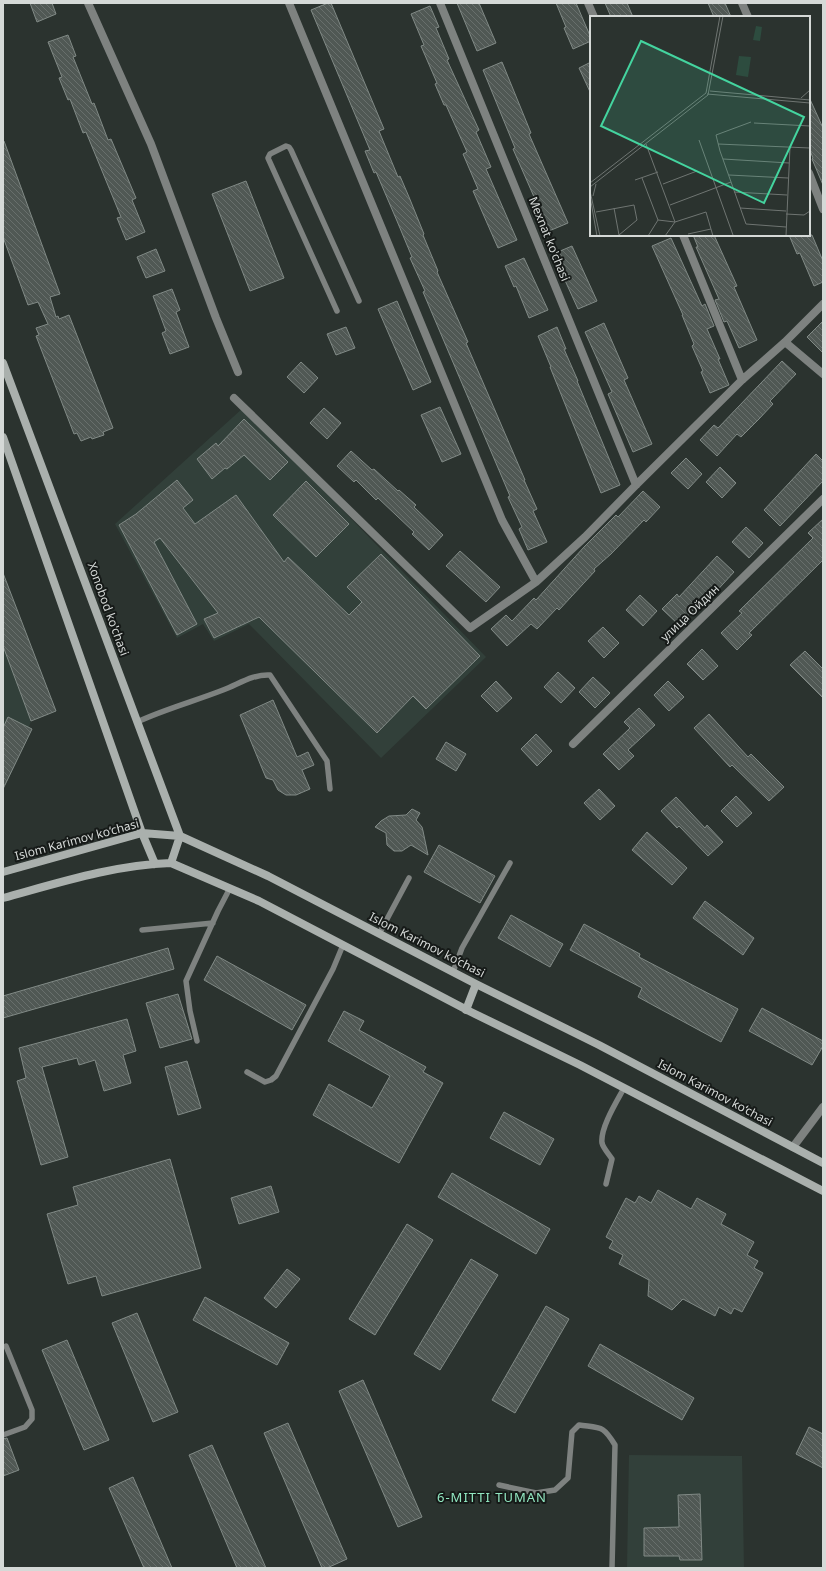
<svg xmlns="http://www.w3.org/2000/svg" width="826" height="1571" font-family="'Noto Sans',sans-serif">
<defs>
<pattern id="building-back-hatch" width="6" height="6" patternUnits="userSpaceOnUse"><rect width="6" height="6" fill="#505854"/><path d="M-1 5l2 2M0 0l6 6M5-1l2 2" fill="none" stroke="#686f6c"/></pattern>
</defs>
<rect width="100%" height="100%" fill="#2b332f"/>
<path fill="#32403a" d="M 243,408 L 486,657 L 381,758 L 249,624 L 214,641 L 203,624 L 177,638 L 115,524 Z
M 3,646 L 31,721 L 29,727 L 32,729 L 10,775 L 3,772 Z
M 629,1455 L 742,1456 L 744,1568 L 627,1568 Z"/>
<path fill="url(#building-back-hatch)" stroke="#818a86" d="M 30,3 L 52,3 L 56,14 L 37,22 Z
M 328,3 L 331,3 L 384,129 L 379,131 L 398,177 L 400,176 L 409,197 L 424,234 L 423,235 L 438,271 L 437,272 L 468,342 L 466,343 L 525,480 L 524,480 L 537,509 L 533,511 L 547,542 L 528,550 L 519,529 L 522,527 L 508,497 L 510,496 L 423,292 L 425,291 L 410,258 L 412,257 L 397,221 L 376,172 L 374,173 L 365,151 L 370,150 L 311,10 Z
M 457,3 L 479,3 L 496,43 L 477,51 Z
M 556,3 L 576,3 L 591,38 L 591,41 L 573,49 L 564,28 L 566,27 Z
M 605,3 L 627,3 L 633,17 L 611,17 Z
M 708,3 L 725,3 L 731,17 L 714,17 Z
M 430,6 L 439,27 L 436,28 L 449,59 L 447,60 L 479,130 L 476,132 L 491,167 L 486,169 L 517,240 L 498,248 L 473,191 L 478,189 L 463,154 L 467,152 L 446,105 L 444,105 L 435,84 L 437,83 L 421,46 L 424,45 L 411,14 Z
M 68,35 L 76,56 L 73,57 L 92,104 L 94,103 L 108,140 L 111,139 L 136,198 L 132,200 L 145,232 L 126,240 L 117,218 L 121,217 L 86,132 L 83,133 L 70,99 L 68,100 L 59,78 L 62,77 L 48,42 Z
M 502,62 L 531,133 L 529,134 L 568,223 L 549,231 L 513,149 L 515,148 L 483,70 Z
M 591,62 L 591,94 L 579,68 Z
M 809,97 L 823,128 L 823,185 L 812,159 L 813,158 L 809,148 Z
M 3,141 L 4,141 L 60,294 L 50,297 L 56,317 L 58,316 L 59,319 L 69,315 L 113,428 L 103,432 L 104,435 L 92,439 L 91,437 L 81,441 L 77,433 L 74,434 L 36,336 L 39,335 L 36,328 L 48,324 L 38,302 L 28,305 L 3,237 Z
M 246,181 L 284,278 L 250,291 L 212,194 Z
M 693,235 L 714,235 L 737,286 L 734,287 L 757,340 L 739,348 L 727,321 L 724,322 L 715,300 L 719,299 L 696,247 L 698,247 Z
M 789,235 L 812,235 L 823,261 L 823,282 L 814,286 L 800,253 L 797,254 Z
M 671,238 L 702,306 L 705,304 L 714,326 L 707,329 L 720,359 L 718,359 L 729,385 L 710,393 L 701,372 L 703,371 L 692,346 L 694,344 L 682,315 L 683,315 L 652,246 Z
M 572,246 L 597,301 L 578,309 L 553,254 Z
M 156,249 L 165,271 L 146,278 L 137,257 Z
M 524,258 L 548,310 L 529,318 L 516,286 L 514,287 L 505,266 Z
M 172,289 L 180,310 L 176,312 L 189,347 L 170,354 L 162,333 L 166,331 L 153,296 Z
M 397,301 L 431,382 L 413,390 L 378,309 Z
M 823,321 L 823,353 L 807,337 Z
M 604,323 L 628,378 L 624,380 L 652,444 L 633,452 L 608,394 L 612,392 L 585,332 Z
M 346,327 L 355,348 L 336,355 L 327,334 Z
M 557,327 L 566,349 L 564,349 L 578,381 L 577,381 L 620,485 L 601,493 L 550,367 L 551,367 L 538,336 Z
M 782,361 L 796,374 L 770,401 L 773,404 L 759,419 L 741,437 L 737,434 L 717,456 L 700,440 L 714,425 L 718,428 Z
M 301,362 L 318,378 L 304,393 L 287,377 Z
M 440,407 L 461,454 L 442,462 L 421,415 Z
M 324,408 L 341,423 L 327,439 L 310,423 Z
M 244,419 L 288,462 L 270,480 L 244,455 L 227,469 L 225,468 L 212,479 L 197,459 L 216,443 L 218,446 Z
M 351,451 L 372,470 L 374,469 L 398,491 L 399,490 L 416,505 L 414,507 L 443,535 L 429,550 L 412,534 L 414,532 L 378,498 L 376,500 L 356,480 L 354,482 L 337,466 Z
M 816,454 L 823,461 L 823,481 L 780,526 L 764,510 Z
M 686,458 L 702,474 L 688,489 L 671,473 Z
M 720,467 L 736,483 L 722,498 L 706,482 Z
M 177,480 L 193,500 L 183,508 L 195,524 L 236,495 L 284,562 L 288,557 L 349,615 L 362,602 L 347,587 L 381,554 L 480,656 L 426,709 L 413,696 L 377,733 L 259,617 L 214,638 L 204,619 L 218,613 L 160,538 L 154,542 L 197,624 L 177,635 L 119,525 L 136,514 Z
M 306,481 L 349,524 L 316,557 L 273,515 Z
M 643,491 L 660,507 L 646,522 L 644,520 L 611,554 L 594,569 L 595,571 L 559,610 L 557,608 L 537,629 L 531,624 L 507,646 L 491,629 L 506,615 L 512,621 L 534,598 L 536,600 L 584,547 L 616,515 L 618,517 Z
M 823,519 L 823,560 L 749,633 L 752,635 L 737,650 L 721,633 L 742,613 L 739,611 L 813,538 L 808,533 Z
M 746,527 L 763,543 L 749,558 L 732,542 Z
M 460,551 L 500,587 L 486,602 L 446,566 Z
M 717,556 L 734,572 L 700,609 L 697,606 L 679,625 L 662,609 L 677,594 L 679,597 Z
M 3,573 L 56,711 L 31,721 L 3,646 Z
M 640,595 L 657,611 L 643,626 L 626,610 Z
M 603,627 L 619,643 L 604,658 L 588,641 Z
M 702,649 L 718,666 L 703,680 L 687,664 Z
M 805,651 L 823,669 L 823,698 L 790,665 Z
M 558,672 L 575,688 L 561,703 L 544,687 Z
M 593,677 L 610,693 L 595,708 L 579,692 Z
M 496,681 L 512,698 L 497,712 L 481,696 Z
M 668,681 L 684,697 L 669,711 L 654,695 Z
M 273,700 L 297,757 L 308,752 L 314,765 L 302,770 L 310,789 L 296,795 L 286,795 L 278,790 L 273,780 L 266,778 L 240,715 Z
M 639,708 L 655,725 L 628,750 L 634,756 L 619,770 L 603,754 L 630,728 L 624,722 Z
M 709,714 L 748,757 L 751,754 L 784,787 L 769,801 L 732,765 L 730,767 L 694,728 Z
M 8,717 L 32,729 L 3,789 L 3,728 Z
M 536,734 L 552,751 L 537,766 L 521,749 Z
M 446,742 L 466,754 L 456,771 L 436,759 Z
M 599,789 L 615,806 L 600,820 L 584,803 Z
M 736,796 L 752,813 L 737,827 L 721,811 Z
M 676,797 L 705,828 L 707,825 L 723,842 L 708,856 L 679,826 L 677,828 L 661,811 Z
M 412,809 L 420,813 L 416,820 L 422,827 L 423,831 L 428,855 L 411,845 L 402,851 L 394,851 L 387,845 L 386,833 L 375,827 L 381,821 L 389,816 L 406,815 Z
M 647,832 L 687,868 L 672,885 L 632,850 Z
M 439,845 L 495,876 L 480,903 L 424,872 Z
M 705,901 L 754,938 L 743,955 L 693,918 Z
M 511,915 L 563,944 L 550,967 L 498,938 Z
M 584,924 L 640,954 L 639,957 L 738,1009 L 721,1042 L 638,997 L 642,988 L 570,950 Z
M 168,948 L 174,969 L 3,1018 L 3,996 Z
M 217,956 L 306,1005 L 292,1030 L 204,980 Z
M 178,994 L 192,1039 L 160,1048 L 146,1003 Z
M 762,1008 L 823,1041 L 823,1046 L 812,1065 L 749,1031 Z
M 344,1011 L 364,1021 L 359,1030 L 426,1067 L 423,1072 L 443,1083 L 399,1163 L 313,1115 L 329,1084 L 372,1108 L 390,1076 L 328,1041 Z
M 127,1019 L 136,1051 L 123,1055 L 131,1083 L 104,1091 L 95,1060 L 79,1065 L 77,1058 L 42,1067 L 68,1157 L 41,1165 L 17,1081 L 26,1078 L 19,1048 Z
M 187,1061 L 201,1108 L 178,1115 L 165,1067 Z
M 504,1112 L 554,1139 L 540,1165 L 490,1138 Z
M 170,1159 L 201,1268 L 102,1296 L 96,1276 L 68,1284 L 47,1214 L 78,1205 L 73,1187 Z
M 452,1173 L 550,1229 L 536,1254 L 438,1197 Z
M 271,1186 L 279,1212 L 239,1224 L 231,1198 Z
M 658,1190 L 691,1209 L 697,1198 L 726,1214 L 721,1224 L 754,1242 L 747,1255 L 758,1261 L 754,1268 L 763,1273 L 742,1312 L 734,1308 L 731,1314 L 719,1307 L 715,1316 L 683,1299 L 672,1310 L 648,1296 L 649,1280 L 619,1264 L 623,1255 L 609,1248 L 613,1241 L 606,1237 L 626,1198 L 635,1203 L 639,1196 L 651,1203 Z
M 407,1224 L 433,1240 L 375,1335 L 349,1319 Z
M 471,1259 L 498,1275 L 440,1370 L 414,1354 Z
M 287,1269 L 300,1279 L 276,1308 L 264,1298 Z
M 205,1297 L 289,1343 L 277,1365 L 193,1320 Z
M 546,1306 L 569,1319 L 515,1413 L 492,1400 Z
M 137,1313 L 178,1412 L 153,1422 L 112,1323 Z
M 67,1340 L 109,1440 L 84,1450 L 42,1350 Z
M 600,1344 L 694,1398 L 682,1420 L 588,1366 Z
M 363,1380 L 422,1517 L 398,1527 L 339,1391 Z
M 288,1423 L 347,1559 L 327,1568 L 322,1568 L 264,1433 Z
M 809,1427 L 823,1434 L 823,1468 L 796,1454 Z
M 7,1438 L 19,1470 L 3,1476 L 3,1439 Z
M 212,1445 L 266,1568 L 237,1568 L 189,1455 Z
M 133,1477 L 172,1568 L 144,1568 L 109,1488 Z
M 700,1494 L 702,1560 L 680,1560 L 679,1556 L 644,1556 L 644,1528 L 679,1527 L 678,1495 Z"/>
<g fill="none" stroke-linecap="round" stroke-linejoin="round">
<path stroke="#7e8280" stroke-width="5.5" d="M 337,311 L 268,158 L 270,154 L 286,146 L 289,147 L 291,150 L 359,301
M 137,722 C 165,709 195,701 223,690 C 239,684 253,674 270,675 L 327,761 L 330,789
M 142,930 L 213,923
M 379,934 L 409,878
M 453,972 L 462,948 L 510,863
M 197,1041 L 190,1011 L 186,981 L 218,911 L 230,888
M 247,1072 L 265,1082 L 271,1080 L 276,1076 L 333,969 L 343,945
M 606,1184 L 612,1159 C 609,1154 603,1148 602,1143 C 600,1128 617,1101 624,1088
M 3,1435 L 25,1427 L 32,1419 L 32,1410 L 6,1346
M 499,1485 L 536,1493 L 555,1490 L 568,1478 L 572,1432 L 579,1425 C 601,1428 603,1425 615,1445 L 612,1568"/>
<path stroke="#7e8280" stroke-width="8" d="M 88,3 L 151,144 L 216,318 L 238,372
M 289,3 L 502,520 L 536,582
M 440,3 L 636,485
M 588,3 L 594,17
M 742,3 L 748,17
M 809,173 L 823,209
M 683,235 L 742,380
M 785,342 L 823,374
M 234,398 L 470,628 L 536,582 L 585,537 L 636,485 L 742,380 L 785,342 L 823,304
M 573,744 L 823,499
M 793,1147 L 823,1107"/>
<path stroke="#aab0ad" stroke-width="8" d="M 3,363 L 180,836 L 171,863
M 3,437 L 142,833 L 155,864
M 3,872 L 142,833 L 180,836 L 268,876 L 476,984 L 599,1045 L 823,1163
M 3,898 C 58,883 113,865 171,863 L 259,901 L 471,1012 L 580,1065 L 823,1191
M 466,1010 L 476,984"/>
</g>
<g text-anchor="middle" stroke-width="4" stroke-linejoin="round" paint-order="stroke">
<g font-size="12" fill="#d5d9d7" stroke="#161a18">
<text transform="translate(549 239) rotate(68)" y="4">Mexnat ko'chasi</text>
<text transform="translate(108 609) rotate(70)" y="4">Xonobod ko'chasi</text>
<text transform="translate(690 613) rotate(-44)" y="4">улица Ойдин</text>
<text transform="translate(77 840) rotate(-15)" y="4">Islom Karimov ko‘chasi</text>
<text transform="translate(427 945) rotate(27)" y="4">Islom Karimov ko‘chasi</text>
<text transform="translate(715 1093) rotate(28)" y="4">Islom Karimov ko‘chasi</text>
</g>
<g font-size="13" letter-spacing="1" fill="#91e7c1" stroke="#161a18">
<text x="492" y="1502">6-MITTI TUMAN</text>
</g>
</g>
<g transform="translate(590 16)">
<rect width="220" height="220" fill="#2b332f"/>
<path d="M 166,10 L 172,11 L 170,25 L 163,24 ZM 149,40 L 161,41 L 158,61 L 146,59 Z" fill="#2d4c3f"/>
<path fill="none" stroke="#6f7572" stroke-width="1" d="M 120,75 L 220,84M 220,77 L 220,107M 117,78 L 220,87M 211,82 L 220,74M 161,106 L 126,119 L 130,135 L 156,208 L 196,211M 164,107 L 220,110M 109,124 L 143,219M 56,128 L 85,206 L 75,220M 128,128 L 220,132M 133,143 L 199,147M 139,159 L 198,162M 52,162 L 68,204 L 58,220M 45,164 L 68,156M 0,167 L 116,77 L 130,0M 73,168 L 107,155M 0,171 L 118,79 L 133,0M 0,175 L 10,220M 144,176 L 197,179M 0,180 L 7,220M 3,180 L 6,168M 80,189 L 141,166M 24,192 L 29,219M 150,192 L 196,195M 6,196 L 44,189 L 47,204 L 29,219M 196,198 L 214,199 L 220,195M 68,204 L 85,206 L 116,196 L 123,220M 98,218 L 121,213M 196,220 L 200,131"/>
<path fill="#44d49f" fill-opacity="0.15" stroke="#44d49f" stroke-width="2" d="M 51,25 L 214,101 L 174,187 L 11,110 Z"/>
<rect width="220" height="220" fill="none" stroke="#d5d9d7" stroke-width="2"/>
</g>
<rect width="826" height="1571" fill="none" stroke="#d5d9d7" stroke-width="8"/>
</svg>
